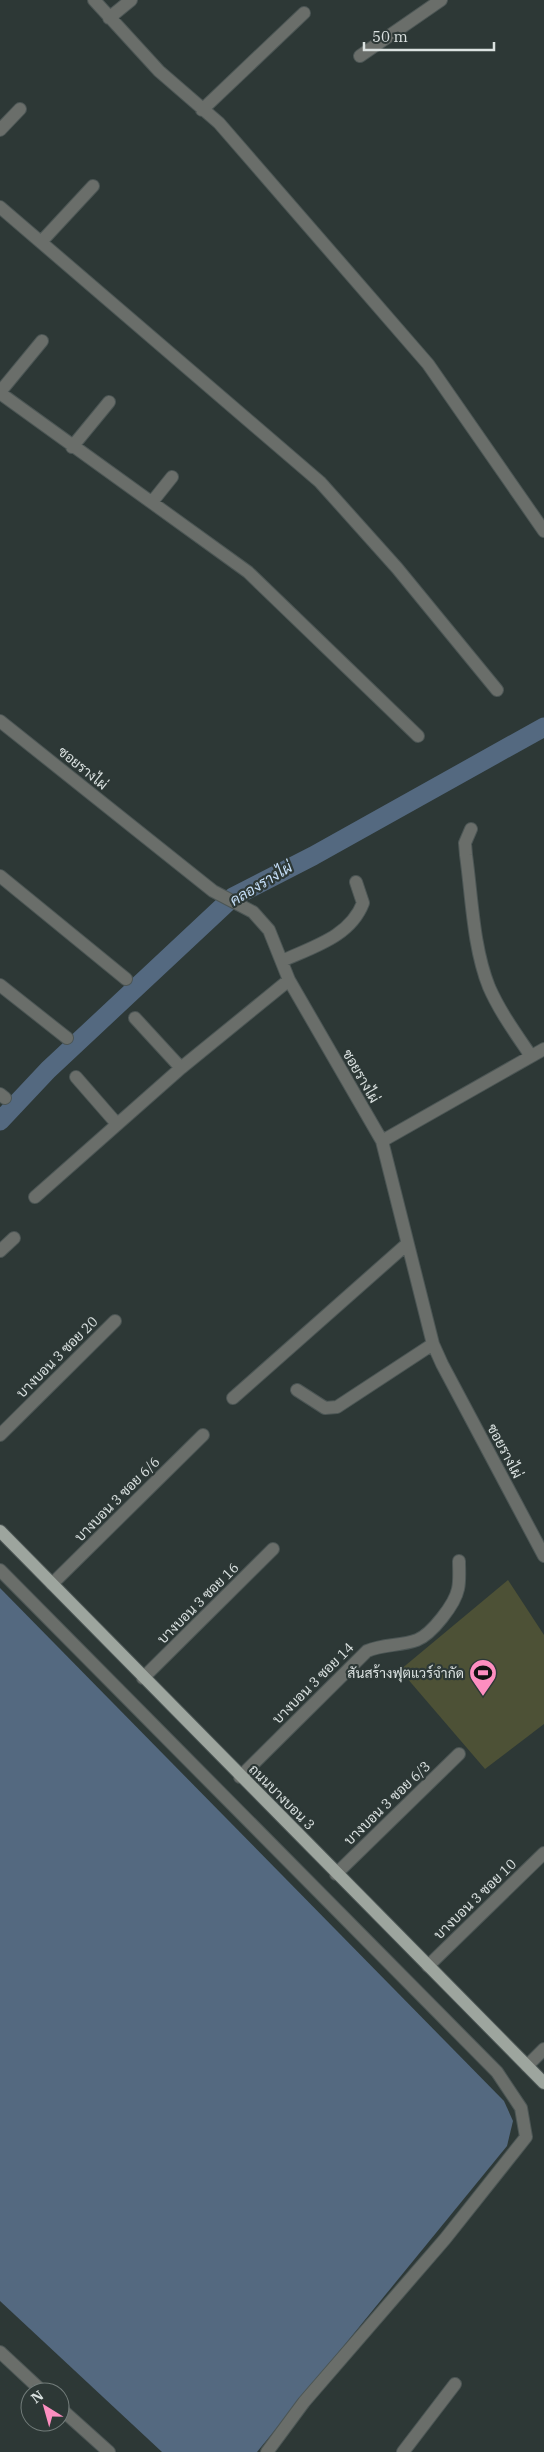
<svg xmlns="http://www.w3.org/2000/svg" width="544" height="2452" font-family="'IBM Plex Serif',Sarabun,serif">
<rect width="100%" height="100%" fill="#2d3836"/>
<path fill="#4d5136" d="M 508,1580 L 544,1635 L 544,1724 L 485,1769 L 400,1670 Z"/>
<path fill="#546980" d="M 0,1588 L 504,2101 L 513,2121 L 507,2146 L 257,2452 L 162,2452 L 0,2301 Z"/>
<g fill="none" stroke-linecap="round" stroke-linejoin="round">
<path stroke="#546980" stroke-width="19" d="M 0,1121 L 48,1070 L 233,897 L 313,856 L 544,727"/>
<defs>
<path id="minor" d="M 94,0 L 159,71 L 219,123 L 428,364 L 544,531
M 109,18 L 131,0
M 360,56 L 441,0
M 202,110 L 304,13
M 0,130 L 20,109
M 0,207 L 320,482 L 397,568 L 497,690
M 41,242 L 93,186
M 0,392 L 42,341
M 0,393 L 248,572 L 418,736
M 72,447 L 109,402
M 152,502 L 172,477
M 0,721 L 213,891 L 253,912 L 269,930 L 289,980 L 382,1141 L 433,1344 L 442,1364 L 544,1556
M 471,829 L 465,843 L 466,855 C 472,898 473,947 489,987 C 500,1012 516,1034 531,1056
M 0,876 L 126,979
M 282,961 C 312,947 350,937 363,903 L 356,882
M 0,985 L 67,1038
M 135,1018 L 181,1068
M 76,1077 L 117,1124
M 0,1094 L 5,1098
M 382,1141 L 544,1049
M 35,1197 L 181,1068 L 289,980
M 0,1251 L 14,1238
M 297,1390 L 325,1408 L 337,1407 L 433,1344
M 233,1398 L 407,1244
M 0,1435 L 115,1321
M 0,1570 L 497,2072 L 521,2108 L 526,2137 L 445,2239 L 304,2402 L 267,2452
M 52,1584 L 203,1435
M 143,1678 L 273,1549
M 240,1777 L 367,1651 C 383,1644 401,1646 417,1640 C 432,1634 455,1604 458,1589 C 460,1581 459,1570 459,1561
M 336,1874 L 459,1754
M 428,1966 L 544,1853
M 527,2066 L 544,2049
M 0,2352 L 43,2392
M 60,2408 L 109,2452
M 403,2452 L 455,2384"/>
<path id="major" d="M 0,1531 L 544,2083"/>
</defs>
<use href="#minor" stroke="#4c5655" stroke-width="14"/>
<use href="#major" stroke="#4c5655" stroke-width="14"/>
<use href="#minor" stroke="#6a6e6a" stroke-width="12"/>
<use href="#major" stroke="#9da59e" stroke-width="12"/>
</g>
<defs>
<symbol id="stadium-pin" viewBox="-11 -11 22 30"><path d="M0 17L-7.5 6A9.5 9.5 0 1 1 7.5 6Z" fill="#fd8ec0" stroke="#2d3836"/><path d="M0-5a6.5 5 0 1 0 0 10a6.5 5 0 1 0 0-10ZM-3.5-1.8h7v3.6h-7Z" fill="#111"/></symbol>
</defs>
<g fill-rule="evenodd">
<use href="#stadium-pin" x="467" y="1657" width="32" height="43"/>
</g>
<g text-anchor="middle" stroke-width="4.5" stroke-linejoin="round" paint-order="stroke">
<g font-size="14" fill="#dae1e0" stroke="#2d3836">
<text transform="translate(83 768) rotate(39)" y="5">ซอยรางไผ่</text>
<text transform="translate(361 1076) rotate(60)" y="5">ซอยรางไผ่</text>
<text transform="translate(57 1357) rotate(-45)" y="5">บางบอน 3 ซอย 20</text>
<text transform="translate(505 1451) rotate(62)" y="5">ซอยรางไผ่</text>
<text transform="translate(117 1499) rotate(-45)" y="5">บางบอน 3 ซอย 6/6</text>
<text transform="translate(198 1603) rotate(-45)" y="5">บางบอน 3 ซอย 16</text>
<text transform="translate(313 1683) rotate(-45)" y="5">บางบอน 3 ซอย 14</text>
<text transform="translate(282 1797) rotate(45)" y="5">ถนนบางบอน 3</text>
<text transform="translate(387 1803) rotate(-44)" y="5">บางบอน 3 ซอย 6/3</text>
<text transform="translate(475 1899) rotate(-44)" y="5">บางบอน 3 ซอย 10</text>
</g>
<g font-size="14" fill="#dae1e0" stroke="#2d3836" text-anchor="end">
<text x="464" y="1678">สันสร้างฟุตแวร์จำกัด</text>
</g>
<g font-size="15" font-style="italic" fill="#c6dff9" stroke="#2d3836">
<text transform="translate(261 884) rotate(-31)" y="5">คลองรางไผ่</text>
</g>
</g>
<g transform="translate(45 2407) rotate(323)"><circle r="24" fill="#2d3836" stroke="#727c7a"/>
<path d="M0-4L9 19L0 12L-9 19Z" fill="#fd8ec0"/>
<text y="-8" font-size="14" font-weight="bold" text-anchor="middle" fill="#dae1e0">N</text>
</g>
<path d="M364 42v8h130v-8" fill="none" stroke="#dae1e0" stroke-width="2.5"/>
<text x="372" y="42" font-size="15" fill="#dae1e0" stroke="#2d3836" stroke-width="4" paint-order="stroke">50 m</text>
</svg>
